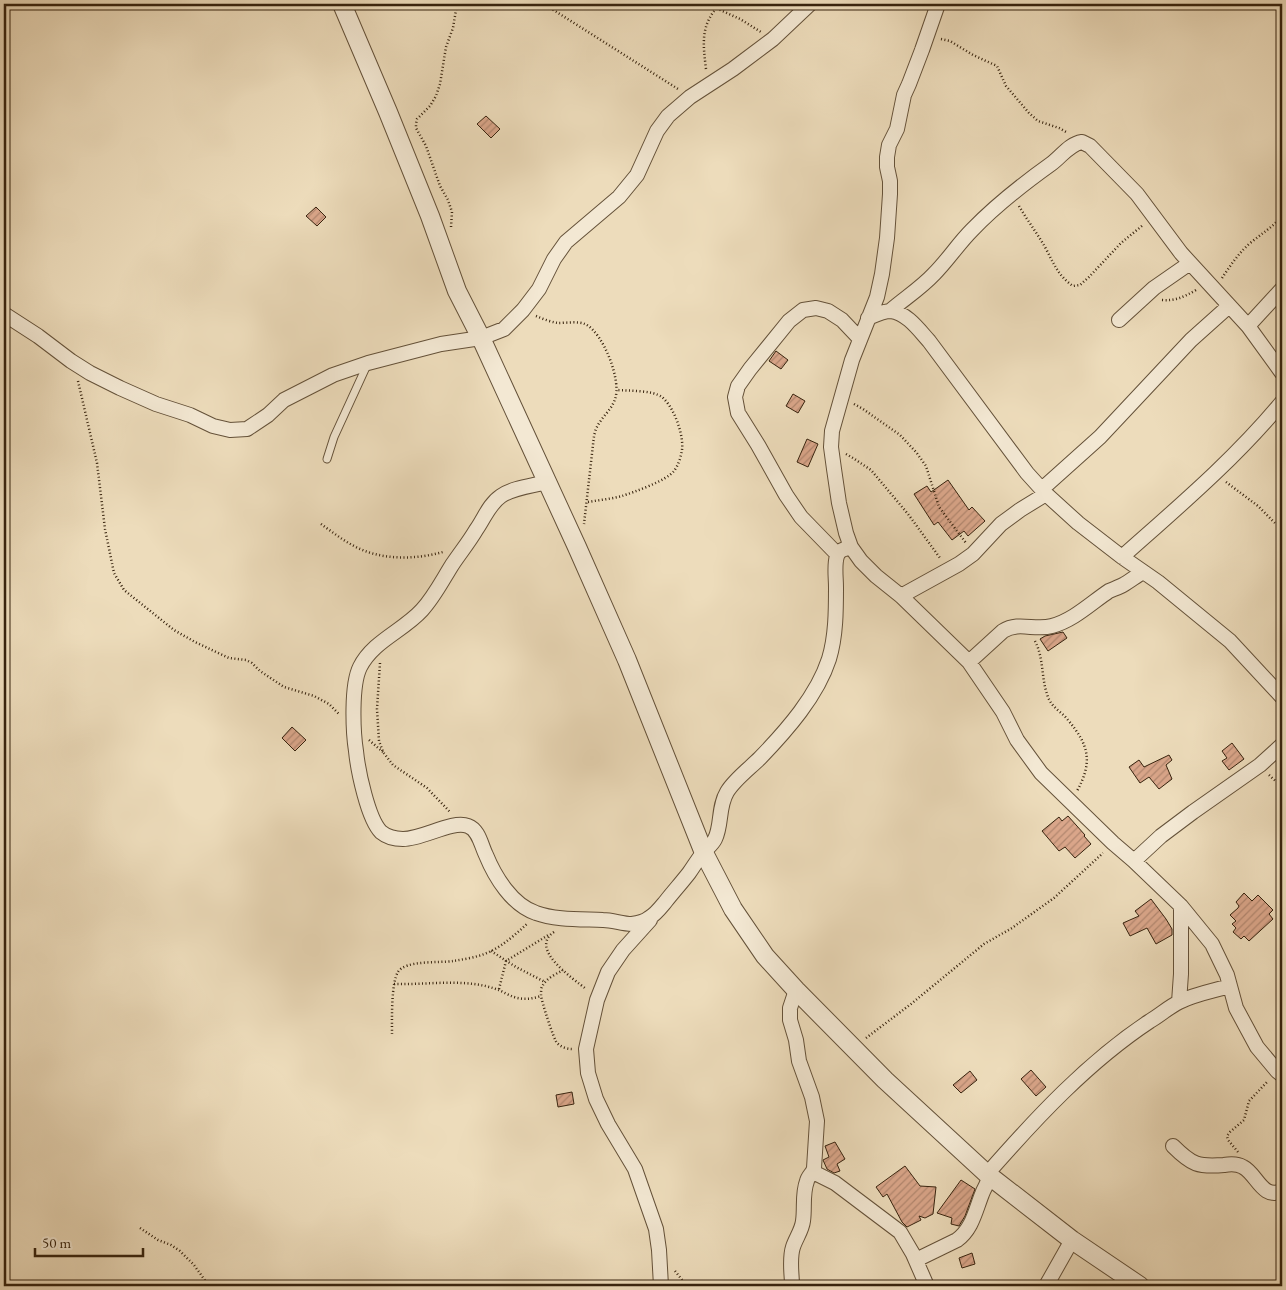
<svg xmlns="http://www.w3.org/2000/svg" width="1286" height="1290" font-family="'EB Garamond',serif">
<defs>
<pattern id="building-hatch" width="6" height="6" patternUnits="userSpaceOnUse" patternTransform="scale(1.25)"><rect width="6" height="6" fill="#daa68a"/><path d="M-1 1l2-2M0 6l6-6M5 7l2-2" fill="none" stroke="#b2876f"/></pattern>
</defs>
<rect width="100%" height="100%" fill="#eddcbb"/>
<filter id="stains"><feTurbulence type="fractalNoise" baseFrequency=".004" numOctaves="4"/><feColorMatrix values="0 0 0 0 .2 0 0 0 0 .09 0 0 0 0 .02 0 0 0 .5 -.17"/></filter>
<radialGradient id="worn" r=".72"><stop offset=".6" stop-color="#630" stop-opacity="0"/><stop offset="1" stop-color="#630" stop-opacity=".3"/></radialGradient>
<path fill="url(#building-hatch)" stroke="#37230e" d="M 486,116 L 500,129 L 491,138 L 477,124 Z
M 316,207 L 326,217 L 317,226 L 306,216 Z
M 776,351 L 788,360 L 781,369 L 769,361 Z
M 793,394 L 805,401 L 798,413 L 786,406 Z
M 807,439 L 818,444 L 808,467 L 797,462 Z
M 948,480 L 969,510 L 972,507 L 985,521 L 968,536 L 964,531 L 952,540 L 938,522 L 934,525 L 914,494 L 927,486 L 931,492 Z
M 1063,632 L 1067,638 L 1048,651 L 1040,639 L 1045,636 Z
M 292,727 L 306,740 L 295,751 L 282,738 Z
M 1232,743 L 1244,759 L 1229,770 L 1222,761 L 1227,758 L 1222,751 Z
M 1169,755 L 1172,760 L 1166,765 L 1172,779 L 1159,789 L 1149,777 L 1140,783 L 1129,767 L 1139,760 L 1144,767 Z
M 1068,816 L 1085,835 L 1084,836 L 1091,844 L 1075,858 L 1065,847 L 1059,851 L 1042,831 L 1059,817 L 1062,821 Z
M 1244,893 L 1252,901 L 1258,895 L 1273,910 L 1269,914 L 1273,919 L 1249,941 L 1244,936 L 1241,939 L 1233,932 L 1236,928 L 1232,924 L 1236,921 L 1230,915 L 1238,908 L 1239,906 L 1236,902 Z
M 1151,899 L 1166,919 L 1172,929 L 1172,935 L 1156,944 L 1147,928 L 1130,936 L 1123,923 L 1139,916 L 1135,911 Z
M 1031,1070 L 1046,1087 L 1036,1096 L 1021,1079 Z
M 970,1071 L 977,1080 L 961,1093 L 953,1085 Z
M 572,1092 L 574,1104 L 558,1107 L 556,1095 Z
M 835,1142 L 845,1159 L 837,1164 L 840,1171 L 834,1173 L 827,1169 L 823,1160 L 829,1157 L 825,1146 Z
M 905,1166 L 920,1186 L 936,1187 L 933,1214 L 925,1218 L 919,1216 L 921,1220 L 907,1227 L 902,1222 L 887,1194 L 883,1197 L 876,1187 Z
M 961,1180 L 975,1189 L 965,1216 L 959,1226 L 951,1224 L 952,1218 L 937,1213 Z
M 972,1253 L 975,1264 L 962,1268 L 959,1258 Z"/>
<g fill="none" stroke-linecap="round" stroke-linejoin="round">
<defs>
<path id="service" d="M 327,459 L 334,437 L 367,365"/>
<path id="minor" d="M 938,4 L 922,50 L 909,84 L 904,95 L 897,129 L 889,145 L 887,157 L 887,167 L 890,181 L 890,194 L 887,238 L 882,274 L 877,297 L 852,360 L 832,431 L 831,447 L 834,469 L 839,503 L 846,533 L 851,547 L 861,561 L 876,576 L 901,596 L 969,662 L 1003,712 L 1017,740 L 1041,773 L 1113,843 L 1134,861 L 1181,906 L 1212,944 L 1227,975 L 1236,1008 L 1257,1047 L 1277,1071 L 1282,1075
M 890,311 C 905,298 921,288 934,274 C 948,260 958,244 972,230 C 996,205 1023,184 1051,164 C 1061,157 1069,144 1082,142 L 1090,146 L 1137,194 L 1181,253 L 1248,326 L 1282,373
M 4,314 L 38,336 L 71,361 L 90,373 L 120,388 L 156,404 L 190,415 L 213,426 L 230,430 L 247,429 L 268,415 L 284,400 L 333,375 L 368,363 L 441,344 L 481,338 L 504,329 L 523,310 L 539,289 L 554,259 L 566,242 L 619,197 L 637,175 L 657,131 L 668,116 L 690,97 L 733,69 L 773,39 L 810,4
M 868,318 C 875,315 883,311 891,311 C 907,313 919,330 929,341 L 1027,473 L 1046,494 L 1078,523 L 1122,557 L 1158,582 L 1230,641 L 1282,697
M 1119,320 L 1154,288 L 1190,263
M 1248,326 L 1282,289
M 547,482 C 533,486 514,487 501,496 C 489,504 484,519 476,530 C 469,542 460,553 452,565 C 442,581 434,597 422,610 C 403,631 373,641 360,667 C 351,685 353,732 356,751 C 358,771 368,819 381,832 C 387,837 395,839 403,839 C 423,839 452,820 468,826 C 479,830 481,845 486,855 C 495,877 512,905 536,913 C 555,920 582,919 603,920 C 613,920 622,924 632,924 C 639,923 644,922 649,918 C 656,914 661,907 666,901 C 674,891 682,882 689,873 C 694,866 698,859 703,853 C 707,848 712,845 715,839 C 722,825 718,807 727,792 C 734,780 750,768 760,758 C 787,730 817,696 829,659 C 836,636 836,610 836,587 C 836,577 834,565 837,556 C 839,550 844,549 851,547
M 1042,489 L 1100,437 L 1191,340 L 1229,306
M 837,554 L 801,517 L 786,495 L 758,445 L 738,413 L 735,397 L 738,386 L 750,369 L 789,321 L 803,310 L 816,308 L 828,311 L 842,320 L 860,339
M 1122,557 C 1177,508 1235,459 1282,402
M 901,596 L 959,564 L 973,554 L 1001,524 L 1020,510 L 1046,494
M 969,662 L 1003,631 C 1019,621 1035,631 1052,626 C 1074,620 1091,603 1109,591 C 1114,589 1119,587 1123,585 C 1130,581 1136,576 1143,572
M 1134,861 L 1161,836 L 1193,812 L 1260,765 L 1282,745
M 650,920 L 623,950 L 608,972 L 597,1000 L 586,1049 L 588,1073 L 596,1099 L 608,1124 L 635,1169 L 656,1229 L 659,1250 L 661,1286
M 1179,1002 L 1181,974 L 1181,906
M 1173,1146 C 1192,1165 1198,1167 1224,1165 C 1230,1164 1238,1164 1243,1167 C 1257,1174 1262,1200 1282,1191
M 813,1172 L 835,1183 L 900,1232 L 913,1254 L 927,1286
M 987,1174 C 1036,1118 1088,1062 1150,1021 C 1160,1015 1169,1007 1179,1002 C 1195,994 1213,991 1230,986
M 916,1260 L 957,1240 C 972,1229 975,1212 982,1194 C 984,1188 988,1183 990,1176
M 792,1286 C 792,1274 789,1259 793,1247 C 796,1238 802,1230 803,1221 C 805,1208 802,1194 807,1181 C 808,1176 813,1173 814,1168 L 817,1121 L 812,1097 L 799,1061 L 796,1040 L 790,1020 L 790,1008 L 796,990
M 1046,1286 L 1072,1240"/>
<path id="tertiary" d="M 342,4 L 388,112 L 430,216 L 457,291 L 481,338 L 577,547 L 627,660 L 704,853 L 733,909 L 765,956 L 796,990 L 885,1080 L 987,1174 L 1072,1240 L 1140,1286"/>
</defs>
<use href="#service" stroke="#645139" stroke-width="9"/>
<use href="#minor" stroke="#645139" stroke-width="16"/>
<use href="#tertiary" stroke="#645139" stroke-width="20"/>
<path stroke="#37230e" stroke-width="2.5" stroke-dasharray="1 2.5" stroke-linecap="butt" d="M 544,4 L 678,89
M 707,4 L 740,19 L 761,32
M 941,39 L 950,41 L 973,55 L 997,66 L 1006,86 L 1029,113 L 1038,121 L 1059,128 L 1068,133
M 1282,59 C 1278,70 1279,79 1282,90
M 706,69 C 703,43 700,25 720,4
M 1019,206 C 1027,220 1037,233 1045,247 C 1053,262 1058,276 1073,286 L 1080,285 L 1089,277 L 1121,243 L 1143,225
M 451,227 L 452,212 L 448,200 L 440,186 L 426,146 L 416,128 L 416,124 L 417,119 L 430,106 L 436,96 L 440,84 L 446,47 L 453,28 L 457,4
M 1222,278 C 1230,266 1238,254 1249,244 C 1261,234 1273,227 1282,216
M 1162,300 C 1175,301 1184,297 1196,290
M 536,316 C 543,319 551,322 558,323 C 566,323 578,321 585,324 C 603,332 622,381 615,399 C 612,409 603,416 598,425 C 596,428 595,432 594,436 L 584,524
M 78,381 L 97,463 L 105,529 L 114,573 L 124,590 L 174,630 L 195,642 L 229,658 L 246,660 L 252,663 L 260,671 L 284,687 L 314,696 L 329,704 L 340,715
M 854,404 L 863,409 L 900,435 L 916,452 L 926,466 L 939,507 L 966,543
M 846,454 L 853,458 L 871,470 L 908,514 L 940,558
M 1226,482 L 1258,506 L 1282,530
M 588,502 C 599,500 611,499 622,496 C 634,492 666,481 674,471 C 678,466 681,457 682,450 C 684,435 674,407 662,397 C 652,390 629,391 617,390
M 321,524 C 335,534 349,545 365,551 C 389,560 418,559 443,552
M 1035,641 C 1044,658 1041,679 1048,697 C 1052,708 1062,712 1068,720 C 1089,745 1093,762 1077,791
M 380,663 L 377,709 L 379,741 L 383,752 L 393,765 L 427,788 L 451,813
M 369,740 L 383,752
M 1269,775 L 1282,787
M 554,932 C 528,949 574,979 586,989
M 491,951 L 516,967 L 545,982
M 563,970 C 556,974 545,979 542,987 C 541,988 541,994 541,995 C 541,1000 554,1040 557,1043 C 561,1047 567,1049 572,1049
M 394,984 C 428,985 464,978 496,989 C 502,991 508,995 514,997 C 523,1000 532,999 541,996
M 499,989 L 506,961 L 550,934
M 392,1034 C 392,1020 391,983 398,972 C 405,960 440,963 453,961 C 465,959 480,957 491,951 C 504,945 517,933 528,923
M 866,1038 L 911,1004 L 984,944 L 1012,928 L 1054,898 L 1103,853
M 1238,1152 L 1228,1140 L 1227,1136 L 1230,1132 L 1244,1120 L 1249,1101 L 1268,1081
M 140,1228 L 158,1240 L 171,1245 L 180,1251 L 194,1265 L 209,1286
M 675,1271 L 687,1286"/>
<use href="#service" stroke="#f3e8d3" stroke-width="7"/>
<use href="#minor" stroke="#f3e8d3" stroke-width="14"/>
<use href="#tertiary" stroke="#f3e8d3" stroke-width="18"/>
</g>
<rect width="1286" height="1290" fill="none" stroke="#eddcbb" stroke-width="20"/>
<rect x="5" y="5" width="1276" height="1280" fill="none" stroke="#37230e" stroke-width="2.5"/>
<rect x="10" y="10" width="1266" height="1270" fill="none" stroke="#37230e"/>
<path d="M35 1248v8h108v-8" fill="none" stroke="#37230e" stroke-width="2.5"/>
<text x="42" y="1248" font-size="15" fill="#37230e" stroke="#f3e8d3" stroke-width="4" paint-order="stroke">50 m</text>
<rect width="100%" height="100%" filter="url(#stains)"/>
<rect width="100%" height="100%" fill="url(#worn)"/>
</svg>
